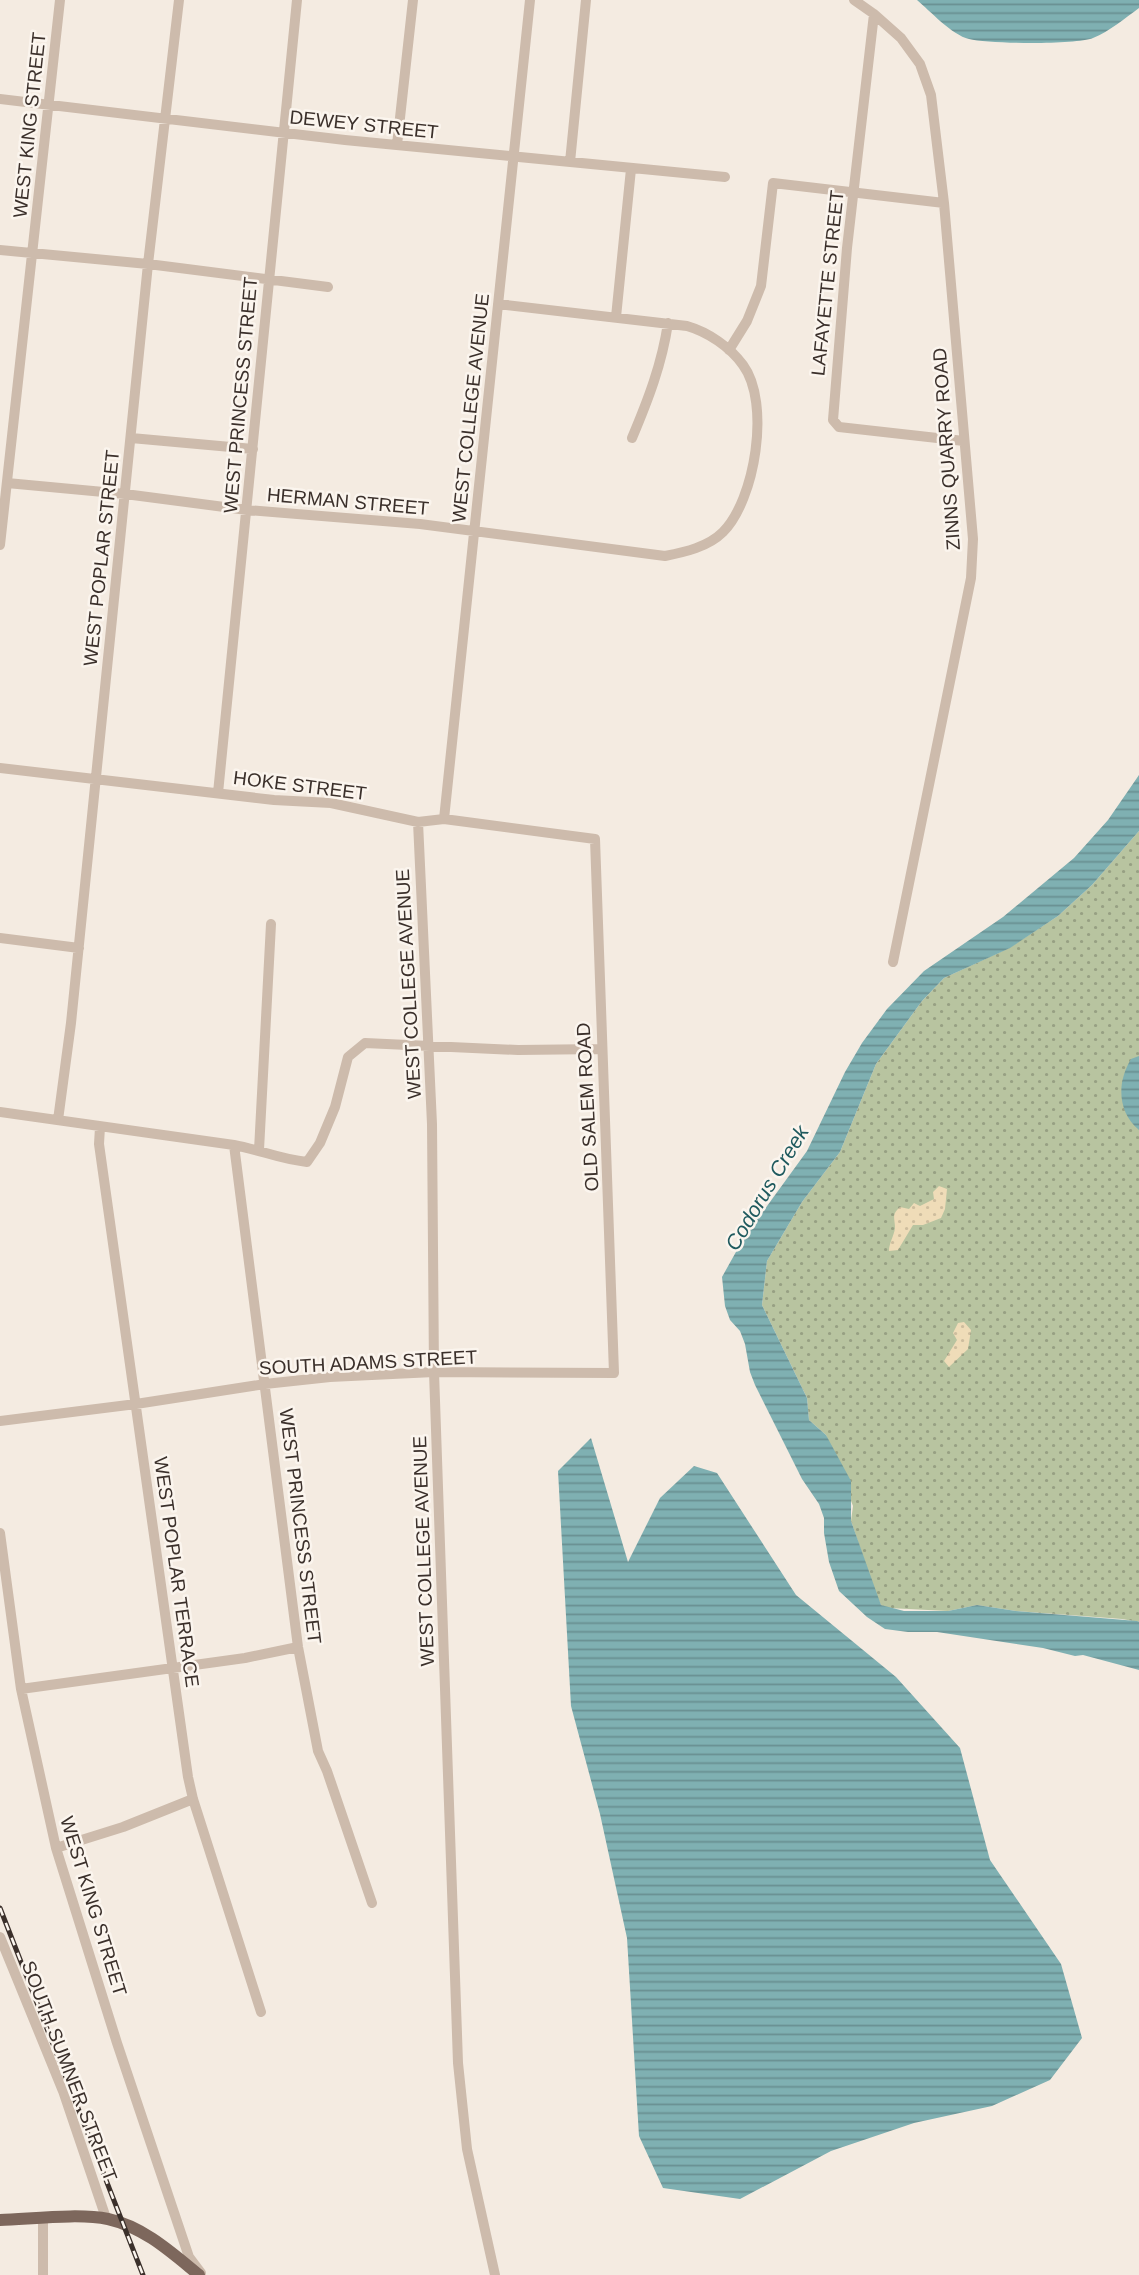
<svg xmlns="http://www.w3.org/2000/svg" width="1139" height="2275" font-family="Arial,sans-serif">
<defs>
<pattern id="grass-dots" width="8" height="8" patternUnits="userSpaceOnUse" patternTransform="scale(1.75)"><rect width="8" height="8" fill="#b8c4a0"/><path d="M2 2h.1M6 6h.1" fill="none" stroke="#97a083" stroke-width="1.8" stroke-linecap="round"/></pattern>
<pattern id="sand-dots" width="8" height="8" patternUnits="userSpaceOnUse" patternTransform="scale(1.75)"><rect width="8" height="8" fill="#efdcb8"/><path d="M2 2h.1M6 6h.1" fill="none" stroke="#cebd9e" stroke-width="1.8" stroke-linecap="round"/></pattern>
<pattern id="water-rules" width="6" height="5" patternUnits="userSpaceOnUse" patternTransform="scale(1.75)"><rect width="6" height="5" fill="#7fb0b2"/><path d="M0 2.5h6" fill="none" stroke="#699091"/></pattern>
</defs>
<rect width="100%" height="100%" fill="#f4ebe1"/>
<path fill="url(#grass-dots)" d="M 1139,831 L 1139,1622 L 1122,1619 L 1016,1611 L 977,1605 L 948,1611 L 888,1608 L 881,1605 L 878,1599 L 868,1571 L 851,1521 L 853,1506 L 826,1435 L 809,1420 L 807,1398 L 762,1305 L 767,1261 L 802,1202 L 840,1152 L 876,1064 L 922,1001 L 944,978 L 1009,948 L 1058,916 L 1092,885 Z"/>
<path fill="url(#sand-dots)" d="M 939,1186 L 947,1189 L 945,1209 L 941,1218 L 923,1225 L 913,1225 L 898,1250 L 889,1251 C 889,1243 894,1236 895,1228 C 895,1218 891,1215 900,1207 L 909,1209 L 914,1203 L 920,1206 L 934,1199 L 933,1192 Z
M 964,1322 L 971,1330 L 968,1349 L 949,1367 L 944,1361 L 957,1340 L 953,1333 L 958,1323 Z"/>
<path fill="url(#water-rules)" d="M 917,0 L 1139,0 L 1139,8 C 1124,19 1110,31 1093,38 C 1075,45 989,44 969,39 C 952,35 930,11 917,0 Z
M 1139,775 L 1139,831 L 1092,885 L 1058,916 L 1010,948 L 944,978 L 922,1001 L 876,1064 L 840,1152 L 802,1202 L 767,1261 L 762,1305 L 807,1398 L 809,1420 L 826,1435 L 851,1481 L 851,1521 L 881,1605 L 904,1611 L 948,1611 L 977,1605 L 1016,1611 L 1137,1621 L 1139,1622 L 1139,1670 L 1083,1655 L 1075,1656 L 1043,1648 L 937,1632 L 908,1632 L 885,1629 L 867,1617 L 839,1591 L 829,1562 L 824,1533 L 824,1518 L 819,1504 L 802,1479 L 755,1385 L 750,1372 L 745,1344 L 740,1331 L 730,1320 L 725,1306 L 722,1277 L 751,1225 L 762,1213 L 807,1151 L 845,1072 L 862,1043 L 887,1009 L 924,971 L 1003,917 L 1074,858 L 1108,820 Z
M 1139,1056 L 1139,1130 C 1117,1112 1117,1082 1131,1059 Z
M 591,1438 L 628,1562 L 660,1498 L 694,1466 L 717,1473 L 796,1595 L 896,1677 L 960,1748 L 990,1860 L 1061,1964 L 1082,2038 L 1050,2080 L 992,2106 L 914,2123 L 831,2151 L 740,2199 L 663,2188 L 639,2136 L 627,1938 L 600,1814 L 571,1706 L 558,1471 Z"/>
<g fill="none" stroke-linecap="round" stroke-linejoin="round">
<path stroke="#cdbbac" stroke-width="10" d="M 854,0 L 874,14 L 901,38 L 920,64 L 931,95 L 944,203 L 973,539 L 971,578 L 893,962
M 874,14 L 847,248 L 833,420 L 839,427 L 964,441
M 0,99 L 345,140 L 725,177
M 397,145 L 413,0
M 570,162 L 586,0
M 0,250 L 148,264 L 328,287
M 616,317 L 631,169
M 729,350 L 747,321 L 761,286 L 773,183 L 944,203
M 131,438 L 253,449
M 632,438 C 648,400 662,364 668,323
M 7,483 L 125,494 L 247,510 L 420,524 L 665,556 C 685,552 708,547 723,532 C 755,500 771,403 743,365 C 730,347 708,332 687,326 L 498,304
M 0,545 L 60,0
M 0,768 L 274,800 L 331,803 L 418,822 L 444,819 L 595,839 L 614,1373 L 434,1372 L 330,1377 L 265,1384 L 136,1404 L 0,1421
M 218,793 L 297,0
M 444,819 L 530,0
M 418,822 L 432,1124 L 434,1372 L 458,2063 L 467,2149 L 495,2275
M 0,938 L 79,948
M 0,1112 L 234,1145 C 261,1150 279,1159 307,1162 L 320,1143 L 335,1107 L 348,1057 L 365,1043 L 518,1050 L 601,1049
M 58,1120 L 71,1023 L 148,264 L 179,0
M 100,1127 L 99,1144 L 188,1777 L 193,1799 L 261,2012
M 234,1145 L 298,1647 L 318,1751 L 327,1771 L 372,1903
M 259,1150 L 271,924
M 0,1533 L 21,1689 L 56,1848 L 117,2043 L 189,2257 L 201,2273
M 21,1689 L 245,1658 L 298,1647
M 56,1848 L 123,1827 L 193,1799
M 0,1937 L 63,2091 L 106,2218
M 43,2219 L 43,2275"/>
<path stroke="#7d675c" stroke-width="12" d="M 0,2220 C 31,2219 79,2213 108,2219 C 144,2227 172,2253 199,2275"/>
<defs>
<path id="rail" d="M 0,1908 L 143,2275"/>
</defs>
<use href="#rail" stroke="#3b302b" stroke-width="5"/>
<use href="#rail" stroke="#fbf5ee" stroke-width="2.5" stroke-dasharray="8" stroke-linecap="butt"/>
</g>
<g text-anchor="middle" stroke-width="5" stroke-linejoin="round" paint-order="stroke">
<g font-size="19" fill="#3b302b" stroke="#fbf5ee">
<text transform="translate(364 124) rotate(6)" y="7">DEWEY STREET</text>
<text transform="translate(29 125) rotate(-84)" y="7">WEST KING STREET</text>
<text transform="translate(827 283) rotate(-84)" y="7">LAFAYETTE STREET</text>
<text transform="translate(240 395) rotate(-85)" y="7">WEST PRINCESS STREET</text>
<text transform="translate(470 408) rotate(-84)" y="7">WEST COLLEGE AVENUE</text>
<text transform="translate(946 449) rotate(-94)" y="7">ZINNS QUARRY ROAD</text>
<text transform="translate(348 501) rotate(5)" y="7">HERMAN STREET</text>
<text transform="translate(101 558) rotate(-84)" y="7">WEST POPLAR STREET</text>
<text transform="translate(300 785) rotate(7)" y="7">HOKE STREET</text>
<text transform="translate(408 984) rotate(-93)" y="7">WEST COLLEGE AVENUE</text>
<text transform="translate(587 1107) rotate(-93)" y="7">OLD SALEM ROAD</text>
<text transform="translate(368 1362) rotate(-3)" y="7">SOUTH ADAMS STREET</text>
<text transform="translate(301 1526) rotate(83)" y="7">WEST PRINCESS STREET</text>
<text transform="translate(423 1551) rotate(-92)" y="7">WEST COLLEGE AVENUE</text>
<text transform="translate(177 1572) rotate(82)" y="7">WEST POPLAR TERRACE</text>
<text transform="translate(94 1906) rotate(73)" y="7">WEST KING STREET</text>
<text transform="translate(70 2071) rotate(69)" y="7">SOUTH SUMNER STREET</text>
</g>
<g font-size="21" font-style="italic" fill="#1f5a5e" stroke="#fbf5ee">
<text transform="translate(767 1188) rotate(-59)" y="7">Codorus Creek</text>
</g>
</g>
</svg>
